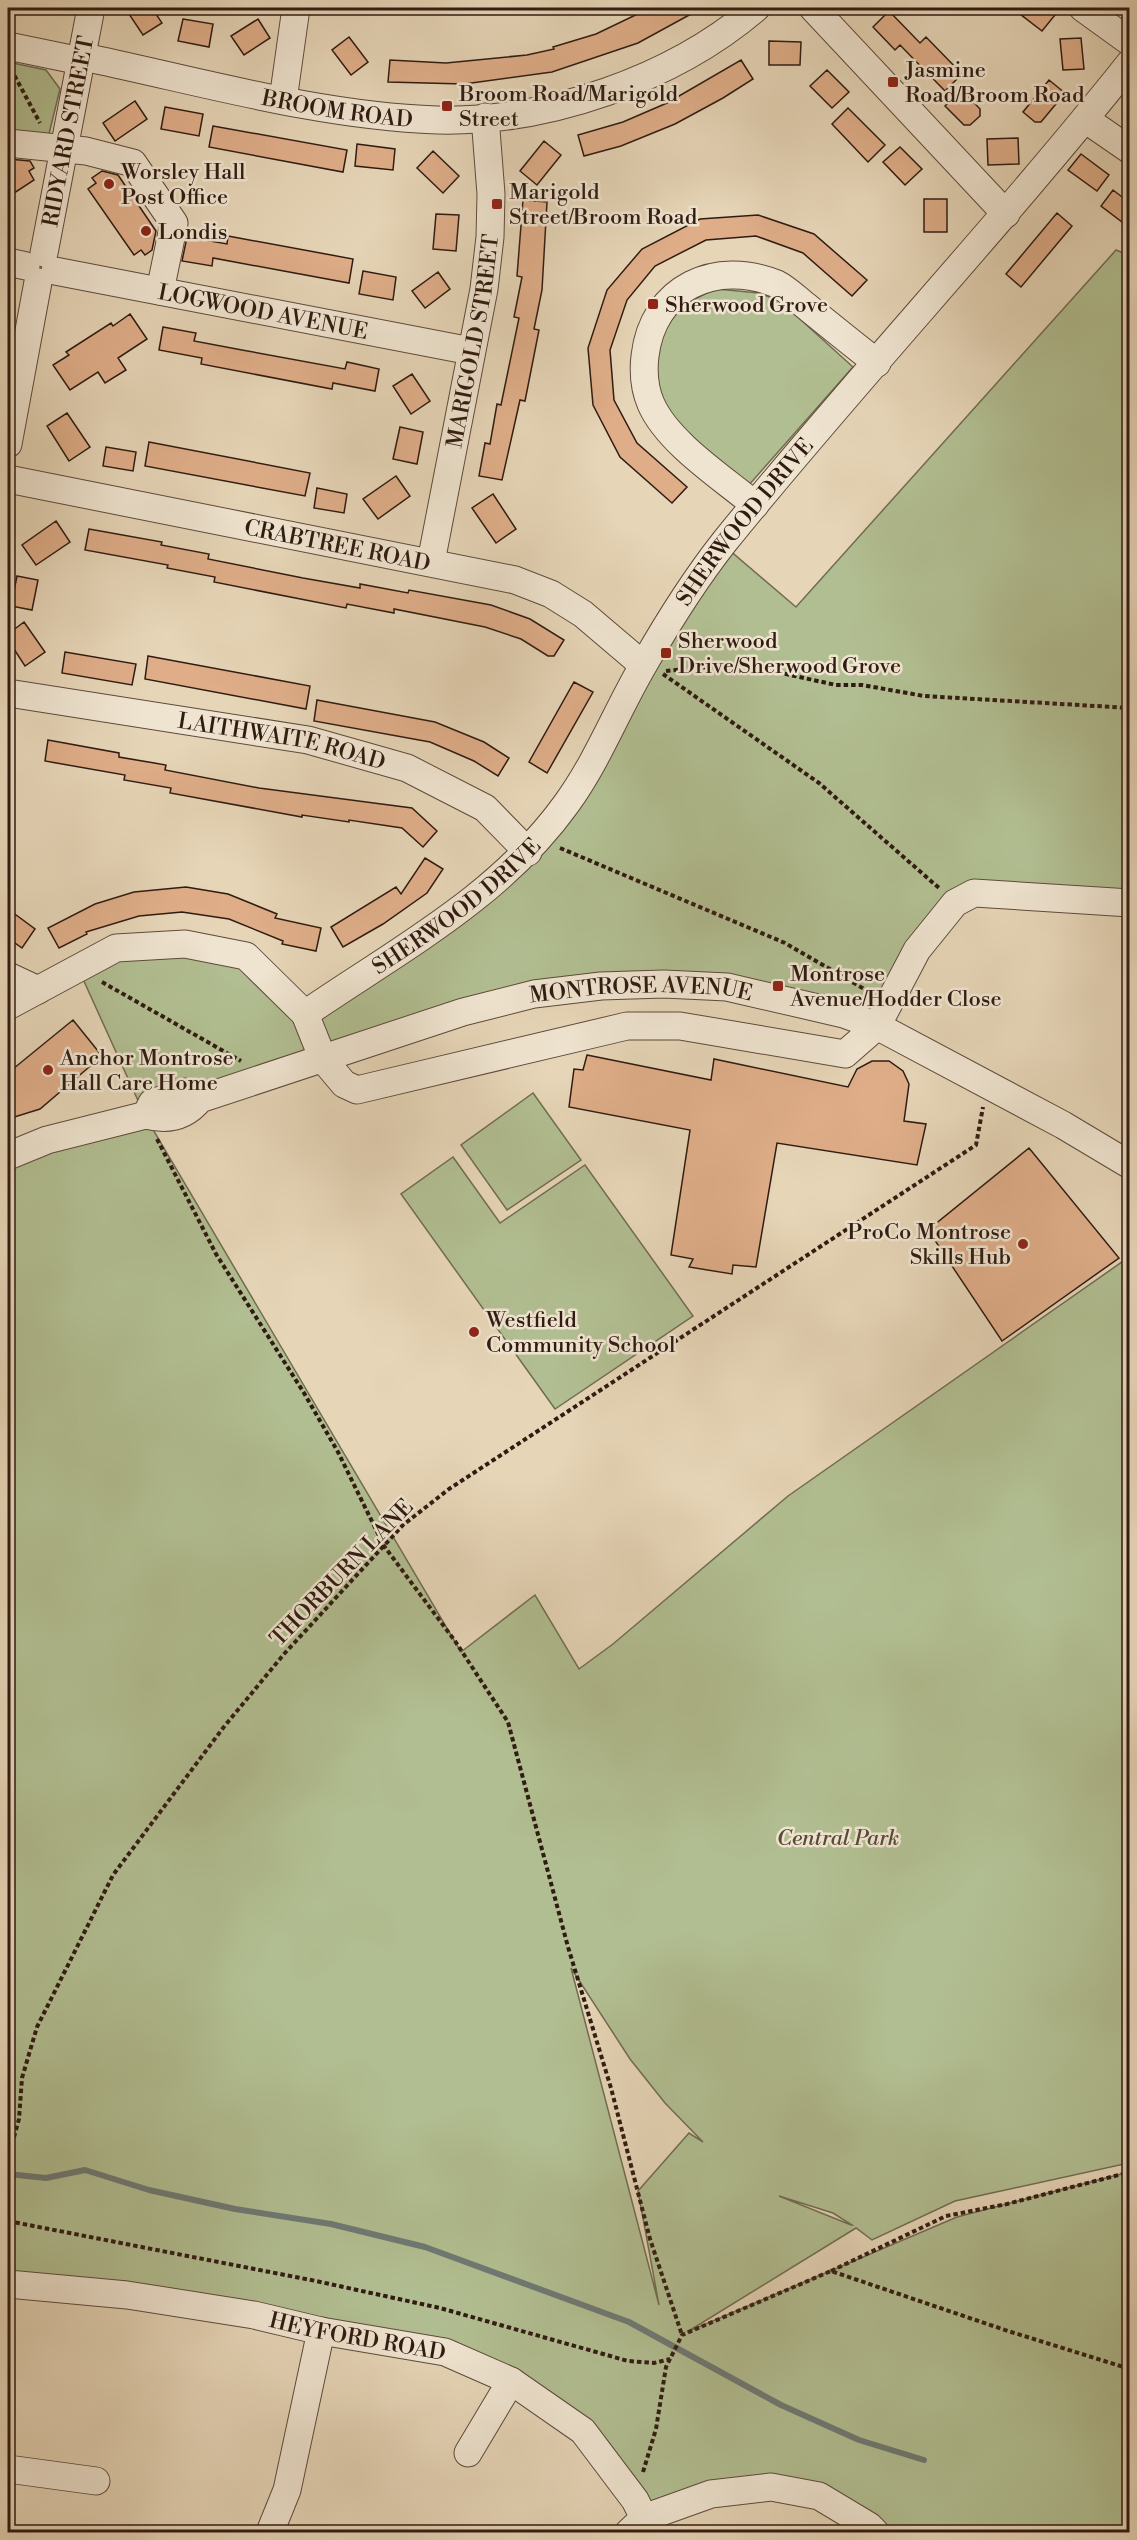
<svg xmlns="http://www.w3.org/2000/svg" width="1137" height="2540" font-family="'Libre Bodoni',serif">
<rect width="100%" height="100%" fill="#e6d5b7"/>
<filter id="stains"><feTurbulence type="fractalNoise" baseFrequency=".00333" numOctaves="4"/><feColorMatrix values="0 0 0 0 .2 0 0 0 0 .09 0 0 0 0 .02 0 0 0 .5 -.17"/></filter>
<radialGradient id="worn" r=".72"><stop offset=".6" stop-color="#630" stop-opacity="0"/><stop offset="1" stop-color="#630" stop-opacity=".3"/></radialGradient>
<path fill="#b1be91" stroke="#706c52" stroke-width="1.5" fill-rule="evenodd" d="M 8,62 L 46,70 L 60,89 L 46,146 L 8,135 Z
M 1116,250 L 1129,255 L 1129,904 L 967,897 L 877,1026 L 727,987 L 534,994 L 145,1116 L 461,1652 L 535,1595 L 579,1669 L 613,1644 L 788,1496 L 1129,1257 L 1129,2163 L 955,2201 L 872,2240 L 856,2228 L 687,2332 L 957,2217 L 1129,2172 L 1129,2532 L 875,2532 L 771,2487 L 644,2518 L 583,2431 L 445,2352 L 8,2284 L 8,1159 L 145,1116 L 78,968 L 162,945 L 262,969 L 305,1014 L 417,941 L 568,802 L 722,544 L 796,607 ZM 571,1968 L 630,2059 L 665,2103 L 703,2142 L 689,2133 L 638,2191 L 659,2305 ZM 779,2196 L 833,2213 L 852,2225 L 851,2225 Z
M 717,289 L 759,293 L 780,301 L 853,367 L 748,486 C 710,454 660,424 654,371 C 653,362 658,352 660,344 C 669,312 688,300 717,289 Z
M 533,1093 L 581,1160 L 507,1210 L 461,1145 Z
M 453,1157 L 500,1223 L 585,1165 L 693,1316 L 555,1409 L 401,1194 Z"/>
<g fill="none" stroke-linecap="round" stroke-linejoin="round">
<path stroke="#6e7974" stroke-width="6" d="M 8,2174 L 46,2178 L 85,2170 L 149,2190 L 235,2209 L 331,2224 L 425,2247 L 629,2322 L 781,2405 L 859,2440 L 924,2460"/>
</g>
<path fill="#dfae89" stroke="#301b12" stroke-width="1.5" d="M 125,8 L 152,8 L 162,23 L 143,35 Z
M 650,8 L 702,8 L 638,43 L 552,72 L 464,84 L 388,82 L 390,60 L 446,63 L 527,55 L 554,49 L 553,47 L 596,34 Z
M 1012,8 L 1045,8 L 1055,15 L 1042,31 Z
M 889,11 L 920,43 L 926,37 L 962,74 L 945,91 L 900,45 L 895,50 L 873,27 Z
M 183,19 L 213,24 L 209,47 L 178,41 Z
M 258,19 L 270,38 L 244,55 L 231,36 Z
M 349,37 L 368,62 L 351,75 L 332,50 Z
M 1081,38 L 1084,69 L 1063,70 L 1060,39 Z
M 769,41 L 801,42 L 800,65 L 769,65 Z
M 741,60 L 753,79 L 723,98 L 675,124 L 621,146 L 584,156 L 578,135 L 623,122 L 667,103 Z
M 827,70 L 849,92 L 832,108 L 810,86 Z
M 1049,80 L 1065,93 L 1041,122 L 1035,122 L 1023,112 Z
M 962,90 L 980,109 L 980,116 L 970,125 L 964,125 L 945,106 Z
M 135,101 L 147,119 L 115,141 L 103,123 Z
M 165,107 L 203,114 L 199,136 L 161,129 Z
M 848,108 L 885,145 L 868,162 L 832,124 Z
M 213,126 L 347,150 L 343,172 L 209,147 Z
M 1018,138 L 1019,164 L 988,165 L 987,139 Z
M 544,141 L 561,155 L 537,185 L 520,171 Z
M 357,144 L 395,149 L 393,170 L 355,166 Z
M 900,147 L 922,169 L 905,185 L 883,162 Z
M 433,151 L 459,176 L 443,193 L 417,168 Z
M 1081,154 L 1109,175 L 1097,191 L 1068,170 Z
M 8,159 L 30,161 L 34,168 L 29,171 L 34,180 L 8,197 Z
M 102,171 L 118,175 L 156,231 L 152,250 L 145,255 L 141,250 L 134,255 L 88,189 L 96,183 L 92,178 Z
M 1113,190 L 1130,203 L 1130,228 L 1101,206 Z
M 924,199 L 947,199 L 947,232 L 924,232 Z
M 523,200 L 547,202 L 542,290 L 534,329 L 539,330 L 525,401 L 520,400 L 502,480 L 479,476 L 485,443 L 490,444 L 497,404 L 501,405 L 519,318 L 514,317 L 522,277 L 517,276 Z
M 1057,213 L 1072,226 L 1021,287 L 1006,274 Z
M 436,214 L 459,215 L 456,251 L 433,249 Z
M 758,215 L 814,234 L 867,280 L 852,296 L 803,253 L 756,236 L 706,240 L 655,266 L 627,300 L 610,350 L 614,400 L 637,443 L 687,487 L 672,503 L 620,457 L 593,405 L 588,348 L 607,290 L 642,249 L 700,219 Z
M 228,236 L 353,259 L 349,283 L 213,258 L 212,266 L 182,261 L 187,237 L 227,244 Z
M 363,271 L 396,277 L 393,300 L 359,294 Z
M 438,272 L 450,289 L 425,308 L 412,291 Z
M 130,314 L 147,339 L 118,358 L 126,370 L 105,383 L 98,372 L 70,390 L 53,365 L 69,355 L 66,352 L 111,323 L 113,326 Z
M 163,327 L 196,333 L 194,341 L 242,350 L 345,369 L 347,362 L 379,369 L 375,391 L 333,383 L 332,389 L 201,364 L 202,358 L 159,350 Z
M 412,374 L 430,401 L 411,414 L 393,386 Z
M 67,413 L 90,447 L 69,461 L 47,426 Z
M 400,427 L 423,432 L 417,464 L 393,459 Z
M 149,442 L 310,473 L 305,496 L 145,466 Z
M 106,447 L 136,452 L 133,471 L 103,466 Z
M 396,476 L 410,496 L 378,519 L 363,499 Z
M 317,488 L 347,494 L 344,513 L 314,508 Z
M 493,494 L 516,529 L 496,543 L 472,508 Z
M 56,521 L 70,542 L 36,565 L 22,545 Z
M 89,529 L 162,542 L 161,545 L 209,554 L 208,559 L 303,578 L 360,588 L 360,584 L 408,593 L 409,590 L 491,605 L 530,619 L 564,640 L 554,656 L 548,656 L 521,639 L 485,627 L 394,609 L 394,613 L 347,604 L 346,608 L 214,582 L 215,577 L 167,568 L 168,565 L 85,550 Z
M 17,576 L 38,580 L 32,610 L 11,606 Z
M 24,622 L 45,652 L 25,666 L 8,640 L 8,634 Z
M 65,652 L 136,664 L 132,685 L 62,673 Z
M 148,656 L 310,686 L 306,709 L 145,679 Z
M 574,682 L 593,692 L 547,773 L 529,762 Z
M 317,700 L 435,722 L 484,742 L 509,758 L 498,776 L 474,761 L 430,742 L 314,721 Z
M 48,740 L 119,753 L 119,757 L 166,765 L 165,770 L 259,788 L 412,808 L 437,831 L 423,847 L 402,828 L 349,820 L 349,822 L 302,815 L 302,817 L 170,793 L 171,788 L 124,780 L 125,775 L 45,761 Z
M 425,858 L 443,869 L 427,893 L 383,924 L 343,947 L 331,927 L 396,887 L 401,894 Z
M 186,887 L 228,894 L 277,914 L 275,918 L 321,928 L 316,951 L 282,944 L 283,941 L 229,919 L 182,912 L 139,916 L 86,932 L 87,934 L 59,948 L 48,928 L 95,904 L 134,892 Z
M 8,909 L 35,929 L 22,948 L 8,938 Z
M 73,1020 L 102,1056 L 40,1109 L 8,1119 L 8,1073 Z
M 587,1055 L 711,1080 L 714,1059 L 848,1087 L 857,1069 L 872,1061 L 889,1061 L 903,1071 L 909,1084 L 904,1121 L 926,1124 L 917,1165 L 777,1143 L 756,1267 L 733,1265 L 732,1274 L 689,1267 L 693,1259 L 671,1255 L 690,1130 L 569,1107 L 574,1069 L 583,1070 Z
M 1029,1148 L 1119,1258 L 1002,1341 L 928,1230 Z"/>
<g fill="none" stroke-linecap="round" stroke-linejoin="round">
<defs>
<g id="minor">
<path d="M 813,8 L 1006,214"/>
<path d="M 1083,8 L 1130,42"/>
<path id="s1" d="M 8,46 L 71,59 L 93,59 C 206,83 321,116 437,120 C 547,123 673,79 756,8"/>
<path d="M 283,100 L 296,8"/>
<path d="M 1085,119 L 1130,150"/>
<path d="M 8,143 L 86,151 L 133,163 L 174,223 L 160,291"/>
<path id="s2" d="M 44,253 L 91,8"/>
<path d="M 8,262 L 26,266"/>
<path id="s3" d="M 55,271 L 471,351"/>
<path d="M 8,444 L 38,282"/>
<path id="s4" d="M 8,479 L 515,580 L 551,594 L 583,614 L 643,665"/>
<path d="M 755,505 C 723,478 668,443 651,404 C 644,388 643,373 645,356 C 653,287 716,259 777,284 C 787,289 797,299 806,306 C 829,325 853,344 877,363"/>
<path id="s5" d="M 431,562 L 484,289 L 490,237 L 491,194 L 485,117"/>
<path id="s6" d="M 8,693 L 308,740 L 407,768 L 485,808 L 528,852"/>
<path d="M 8,976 L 38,990"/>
<path d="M 8,1006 L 116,948 L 185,944 L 246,956 L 305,1014 L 323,1059 L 344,1084 L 357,1090 L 627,1026 L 680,1026 L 845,1054 L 877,1026 L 917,950 L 955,903 L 974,893 L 1130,903"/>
<path id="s7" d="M 305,1014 C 398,950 500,897 567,803 C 598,760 617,710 644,664 C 668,622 695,579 725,541 C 856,379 1000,226 1130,63"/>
<path d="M 146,1115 L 152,1103 L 185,1092 L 200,1099"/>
<path id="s8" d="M 8,1156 L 47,1140 L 146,1115 C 168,1121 186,1116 200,1099 L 463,1012 L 534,994 L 601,986 L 664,984 L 727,987 L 844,1014 L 877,1026 L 1063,1125 L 1130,1165"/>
<path id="s9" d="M 8,2284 L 127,2295 L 254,2315 L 321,2331 L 445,2352 L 511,2381 L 583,2431 L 635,2500 L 644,2518"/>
<path d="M 468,2453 L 511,2381"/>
<path d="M 8,2469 L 96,2481"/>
<path d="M 270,2532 L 287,2490 L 321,2331"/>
<path d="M 629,2532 L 644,2518 L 711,2494 L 771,2487 L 819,2496 L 869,2526 L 875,2532"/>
</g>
</defs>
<use href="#minor" stroke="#5e4a3b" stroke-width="29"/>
<path stroke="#301b12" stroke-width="4" stroke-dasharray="4.5 3" stroke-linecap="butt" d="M 11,69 L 40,123
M 666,671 L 725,665 L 749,666 L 836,685 L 862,685 L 924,696 L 1130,708
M 663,674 L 819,783 L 939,888
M 560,848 L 785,943 L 871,993
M 102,982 L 241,1061
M 157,1139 L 216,1254 L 304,1393 L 338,1452 L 384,1546 L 455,1641 L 508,1722 L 568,1947 L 611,2088 L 650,2239 L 682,2335
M 8,2159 L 19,2119 L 22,2078 L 37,2027 L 113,1875 L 223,1728 L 284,1654 L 403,1525 L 449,1489 L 976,1145 L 983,1107
M 8,2221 L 316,2281 L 440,2308 L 628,2361 L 654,2363 L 670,2359
M 831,2271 L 946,2216 L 1007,2204 L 1130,2172
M 643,2472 L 656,2429 L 666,2367 L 682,2335 L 831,2271 L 1008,2331 L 1130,2369"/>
<use href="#minor" stroke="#efe4d0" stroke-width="27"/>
</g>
<g fill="#8f2418" stroke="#efe4d0" stroke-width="2">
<rect x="887" y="76" width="12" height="12" rx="3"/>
<rect x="441" y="100" width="12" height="12" rx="3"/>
<circle cx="109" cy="184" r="6"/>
<rect x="491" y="198" width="12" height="12" rx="3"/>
<circle cx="146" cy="231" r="6"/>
<rect x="647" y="298" width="12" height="12" rx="3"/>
<rect x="660" y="647" width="12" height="12" rx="3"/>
<rect x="772" y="980" width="12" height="12" rx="3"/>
<circle cx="48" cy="1070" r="6"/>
<circle cx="1023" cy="1244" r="6"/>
<circle cx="474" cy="1332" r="6"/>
</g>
<g text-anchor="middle" stroke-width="5" stroke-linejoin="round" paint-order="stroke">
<g font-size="22" fill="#301b12" stroke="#efe4d0" text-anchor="start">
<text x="905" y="77">Jasmine<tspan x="905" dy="25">Road/Broom Road</tspan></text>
<text x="459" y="101">Broom Road/Marigold<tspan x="459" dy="25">Street</tspan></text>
<text x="121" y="179">Worsley Hall<tspan x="121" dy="25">Post Office</tspan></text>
<text x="509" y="199">Marigold<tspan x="509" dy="25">Street/Broom Road</tspan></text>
<text x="158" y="239">Londis</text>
<text x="665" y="312">Sherwood Grove</text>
<text x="678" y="648">Sherwood<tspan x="678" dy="25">Drive/Sherwood Grove</tspan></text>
<text x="790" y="981">Montrose<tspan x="790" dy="25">Avenue/Hodder Close</tspan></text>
<text x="60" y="1065">Anchor Montrose<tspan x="60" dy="25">Hall Care Home</tspan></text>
<text x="1011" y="1239" text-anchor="end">ProCo Montrose<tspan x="1011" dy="25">Skills Hub</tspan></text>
<text x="486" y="1327">Westfield<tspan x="486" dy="25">Community School</tspan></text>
</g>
<g font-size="22" fill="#301b12" stroke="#efe4d0">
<text dy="8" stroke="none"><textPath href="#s1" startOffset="336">BROOM ROAD</textPath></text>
<text dy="8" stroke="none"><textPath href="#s2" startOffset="124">RIDYARD STREET</textPath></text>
<text dy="8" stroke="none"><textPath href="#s3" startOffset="212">LOGWOOD AVENUE</textPath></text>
<text dy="8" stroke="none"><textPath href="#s5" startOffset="225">MARIGOLD STREET</textPath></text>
<text dy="8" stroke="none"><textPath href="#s7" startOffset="672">SHERWOOD DRIVE</textPath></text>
<text dy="8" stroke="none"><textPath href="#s4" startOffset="336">CRABTREE ROAD</textPath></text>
<text dy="8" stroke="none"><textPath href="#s6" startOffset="278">LAITHWAITE ROAD</textPath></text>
<text dy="8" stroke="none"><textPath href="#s7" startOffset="186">SHERWOOD DRIVE</textPath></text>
<text dy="8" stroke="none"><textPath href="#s8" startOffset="662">MONTROSE AVENUE</textPath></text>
<text transform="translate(341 1572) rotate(-46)" y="8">THORBURN LANE</text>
<text dy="8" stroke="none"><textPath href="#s9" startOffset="354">HEYFORD ROAD</textPath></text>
</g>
<g font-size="22" font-style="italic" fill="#574c38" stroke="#efe4d0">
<text x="838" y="1845">Central Park</text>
</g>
</g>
<rect width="1137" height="2540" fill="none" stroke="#e6d5b7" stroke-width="30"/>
<rect x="9" y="9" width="1119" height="2522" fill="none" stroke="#301b12" stroke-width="3"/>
<rect x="15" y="15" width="1107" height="2510" fill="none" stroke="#301b12" stroke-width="1.5"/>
<rect width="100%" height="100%" filter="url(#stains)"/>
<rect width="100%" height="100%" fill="url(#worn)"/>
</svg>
